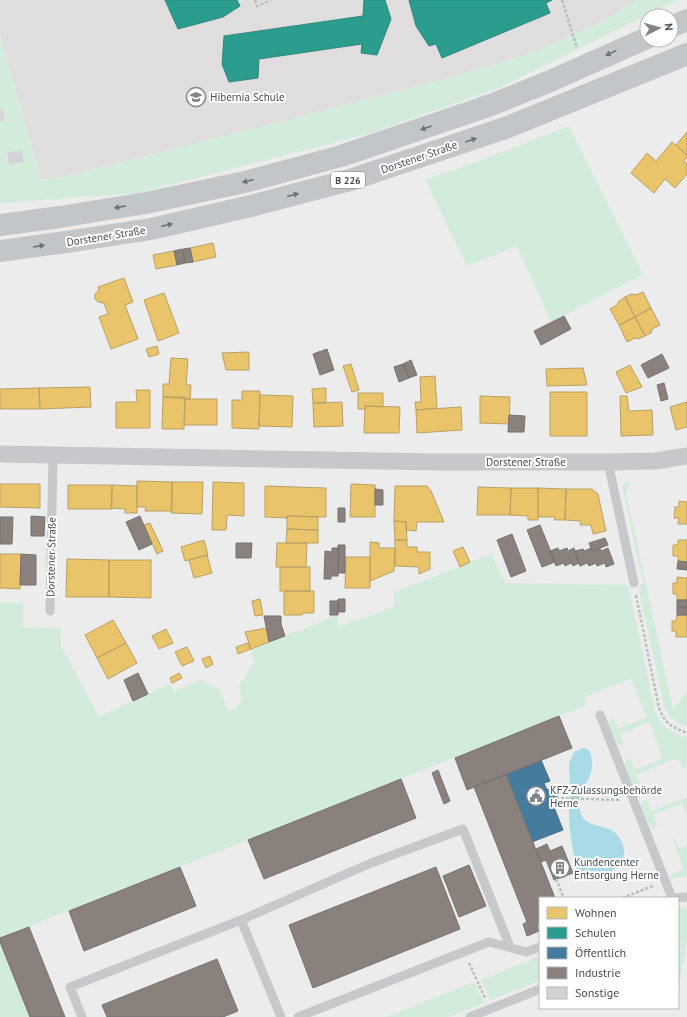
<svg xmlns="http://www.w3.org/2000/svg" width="687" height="1017" font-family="'PT Sans',sans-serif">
<rect width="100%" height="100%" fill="#edecec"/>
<path fill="#dfdddd" d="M 0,0 L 636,0 L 602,22 L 536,51 L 442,80 L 67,176 L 41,180 L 0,36 Z"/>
<path fill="#d2ebda" d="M 636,0 L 678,0 L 496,89 L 368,134 L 139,193 L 0,203 L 0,36 L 41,180 L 67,176 L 442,80 L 536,51 L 602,22 Z
M 569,126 L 643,274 L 551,322 L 517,246 L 467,266 L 425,180 L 473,163 Z
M 625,482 L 630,482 L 626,492 L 673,709 L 687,692 L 687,727 C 677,723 670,719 665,709 L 638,587 L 643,583 L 622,486 Z
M 492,554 L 505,583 L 628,585 L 655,710 C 662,728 669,731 687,738 L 687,766 L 682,768 L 678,758 L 636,775 L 640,784 L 635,786 C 630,782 622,765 627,759 L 631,760 L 635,770 L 663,758 L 649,722 L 620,734 L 624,744 L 621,746 L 617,744 L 608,723 L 610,719 L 614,719 L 618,729 L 647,717 L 631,679 L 584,697 L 587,705 L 0,938 L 0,602 L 23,603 L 23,627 L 61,628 L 61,646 L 99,717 L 169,684 L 174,692 L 201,680 L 219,689 L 228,710 L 234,710 L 242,701 L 239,685 L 254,662 L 251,649 L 338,615 L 338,627 L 394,607 L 394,592 Z
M 687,797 L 687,815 L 682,803 L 653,815 L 657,826 L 653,828 C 647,824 639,807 643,801 L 647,800 L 651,811 Z
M 675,838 L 679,848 L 687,845 L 687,877 L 670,878 L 670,875 L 684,869 L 673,840 Z
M 678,907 L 687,908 L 687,940 L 679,986 Z
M 0,942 L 30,1017 L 0,1017 Z
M 540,956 L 540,981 L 490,1000 L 481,980 Z
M 474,982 L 484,1003 L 448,1017 L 386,1017 Z"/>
<path fill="#a9dbe6" d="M 583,748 L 589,750 C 594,760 593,772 587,782 C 585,785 582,788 580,792 C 579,797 579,805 580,810 C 583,827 600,824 611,830 C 621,835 628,851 622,861 C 619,866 613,870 608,873 C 603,877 596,880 589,881 L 584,879 L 576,868 L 570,832 L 569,814 L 570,795 L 569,763 L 574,752 Z"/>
<path fill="#e9c46a" stroke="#b8a164" d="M 687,132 L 687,155 L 676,145 Z
M 672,142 L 687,155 L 687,157 L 684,161 L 687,164 L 687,174 L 675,188 L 665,179 L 654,193 L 631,173 L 647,153 L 656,161 Z
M 213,243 L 216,257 L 193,262 L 190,248 Z
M 174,251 L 177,265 L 156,269 L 153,255 Z
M 124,278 L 133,302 L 125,305 L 138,339 L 111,349 L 99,317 L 108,314 L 104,303 L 98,302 L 95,299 L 95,294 L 99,290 L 98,287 Z
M 643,292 L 651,308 L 635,317 L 625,297 L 631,294 L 636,295 Z
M 164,293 L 179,333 L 158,341 L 144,300 Z
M 625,297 L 635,317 L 619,325 L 610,309 L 617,305 L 619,301 Z
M 651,308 L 660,325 L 652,329 L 651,333 L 645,336 L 635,317 Z
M 635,317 L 645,336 L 638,339 L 635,338 L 627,342 L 619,325 Z
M 157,346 L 159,354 L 149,357 L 146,349 Z
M 249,352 L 249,370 L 226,370 L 222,353 Z
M 171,358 L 188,359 L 186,385 L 191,385 L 190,399 L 163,397 L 163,384 L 169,384 Z
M 351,364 L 359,390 L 352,392 L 343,366 Z
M 630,365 L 642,387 L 626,393 L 616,372 Z
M 583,368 L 587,385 L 547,386 L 546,369 Z
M 435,376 L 437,408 L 416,410 L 415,402 L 421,402 L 420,377 Z
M 90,387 L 91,407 L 40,409 L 39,388 Z
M 39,388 L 40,409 L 0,409 L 0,389 Z
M 326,388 L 326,403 L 313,403 L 312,389 Z
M 136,390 L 150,390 L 150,428 L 116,428 L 116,402 L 137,402 Z
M 242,391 L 260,391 L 259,429 L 232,428 L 232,400 L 242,400 Z
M 550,392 L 587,392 L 587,436 L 550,436 Z
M 358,393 L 383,393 L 383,407 L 365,406 L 365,409 L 358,409 Z
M 260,395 L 293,396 L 292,427 L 259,426 Z
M 480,396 L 510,397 L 509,424 L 480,423 Z
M 620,396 L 627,396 L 629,411 L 652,410 L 653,435 L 621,436 Z
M 163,397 L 185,397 L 184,429 L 162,429 Z
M 185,399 L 217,399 L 217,425 L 184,425 Z
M 342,402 L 343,426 L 314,427 L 313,403 Z
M 687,402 L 687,427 L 676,430 L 670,407 Z
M 365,406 L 400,407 L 399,433 L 364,433 Z
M 461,407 L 462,430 L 417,433 L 416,410 Z
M 137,481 L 172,482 L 172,511 L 145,511 L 146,507 L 137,507 Z
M 172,482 L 203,482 L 202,514 L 171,513 Z
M 213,482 L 244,483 L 244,516 L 227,515 L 226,530 L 212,530 Z
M 0,484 L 40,484 L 40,508 L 0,507 Z
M 351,484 L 375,485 L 375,517 L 350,517 Z
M 68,485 L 112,485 L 112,509 L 68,509 Z
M 112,485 L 137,486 L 137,513 L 125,513 L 125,509 L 111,508 Z
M 265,486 L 326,488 L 326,517 L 287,516 L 287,518 L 265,517 Z
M 395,486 L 427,486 L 431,491 L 444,522 L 417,522 L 416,531 L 406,530 L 406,522 L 394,521 Z
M 478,487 L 511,488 L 510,515 L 477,515 Z
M 511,488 L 538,488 L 538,520 L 528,520 L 528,516 L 510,515 Z
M 538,488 L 566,489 L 565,520 L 554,520 L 555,517 L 538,517 Z
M 566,489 L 592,489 L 598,494 L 606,531 L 593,534 L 591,525 L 580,525 L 581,521 L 565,520 Z
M 679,501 L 687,502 L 687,524 L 678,524 L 679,518 L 674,518 L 675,507 L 679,507 Z
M 287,516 L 318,517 L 318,530 L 287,529 Z
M 394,521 L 406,522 L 407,540 L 395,540 Z
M 150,523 L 163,551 L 157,554 L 144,525 Z
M 287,529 L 318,530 L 318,543 L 286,543 Z
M 204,540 L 208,555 L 185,561 L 181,547 Z
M 395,540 L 407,540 L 407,547 L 417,547 L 417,552 L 430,552 L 430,569 L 419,574 L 419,567 L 395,566 Z
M 678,540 L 687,540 L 687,562 L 678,561 L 678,556 L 673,556 L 673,545 L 678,545 Z
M 370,542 L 379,543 L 379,548 L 395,548 L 394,571 L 370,581 Z
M 277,543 L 307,543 L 306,567 L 276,567 Z
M 463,547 L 470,562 L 460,567 L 453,551 Z
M 0,554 L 21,554 L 20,589 L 0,588 Z
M 207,555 L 212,573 L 194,578 L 189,560 Z
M 346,557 L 370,557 L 370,588 L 345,588 Z
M 67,559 L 109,560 L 109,597 L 66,597 Z
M 109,560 L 151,560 L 151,598 L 109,597 Z
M 280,567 L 310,567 L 310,591 L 280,591 Z
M 677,577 L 687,578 L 687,600 L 677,600 L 677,594 L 673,594 L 673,583 L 677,583 Z
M 284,591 L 314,591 L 314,613 L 303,613 L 302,615 L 284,615 Z
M 260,599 L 263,615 L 255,616 L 252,601 Z
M 677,615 L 687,615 L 687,637 L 676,637 L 676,631 L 672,631 L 672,621 L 676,621 Z
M 113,620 L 126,643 L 97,658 L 85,635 Z
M 267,628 L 269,642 L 251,649 L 245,632 Z
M 166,629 L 173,643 L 159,649 L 152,636 Z
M 126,643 L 137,663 L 108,679 L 97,658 Z
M 248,643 L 251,649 L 238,654 L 236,647 Z
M 187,647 L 194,661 L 182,666 L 175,652 Z
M 210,656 L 213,664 L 206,668 L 202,659 Z
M 179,673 L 182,678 L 172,683 L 170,678 Z"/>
<path fill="#2a9d8f" stroke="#32867e" d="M 165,0 L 237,0 L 240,6 L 223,17 L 178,29 Z
M 364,0 L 385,0 L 391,19 L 377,55 L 361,53 L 362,44 L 259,59 L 258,78 L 229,82 L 222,64 L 224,36 L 363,16 Z
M 409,0 L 552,0 L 546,3 L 550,13 L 442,58 L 436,44 L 429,46 L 416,26 Z"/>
<path fill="#457b9d" stroke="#456e88" d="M 541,760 L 550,781 L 544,783 L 546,788 L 556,796 L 560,792 L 561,792 L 552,802 L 563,830 L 532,842 L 506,774 Z"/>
<path fill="#8a817c" stroke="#757271" d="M 190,248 L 193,262 L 185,263 L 183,249 Z
M 182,249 L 185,263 L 177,265 L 174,251 Z
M 564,316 L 571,329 L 541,345 L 534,331 Z
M 327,349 L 334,370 L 320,375 L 313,354 Z
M 662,354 L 669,368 L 648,378 L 641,365 Z
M 411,360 L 417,375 L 409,378 L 403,364 Z
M 403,364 L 409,378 L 399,382 L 394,367 Z
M 664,383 L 668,399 L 661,401 L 657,385 Z
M 509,415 L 525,416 L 524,432 L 508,432 Z
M 375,489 L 383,490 L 383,505 L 375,505 Z
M 338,508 L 345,508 L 345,522 L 338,522 Z
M 31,516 L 45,517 L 44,536 L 31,536 Z
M 140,516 L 152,544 L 139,550 L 126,522 Z
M 0,517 L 13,517 L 12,544 L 0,544 Z
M 540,525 L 555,562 L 542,567 L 527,530 Z
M 512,534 L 526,571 L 511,577 L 497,540 Z
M 605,538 L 608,545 L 592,551 L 589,543 Z
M 236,543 L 252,543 L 251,558 L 236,558 Z
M 338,545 L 345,545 L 345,573 L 338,573 Z
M 332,548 L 339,548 L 338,576 L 331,576 L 331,579 L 324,579 L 325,551 L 332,552 Z
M 558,548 L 559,551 L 567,548 L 568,551 L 574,548 L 579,563 L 573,566 L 571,563 L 565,566 L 564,563 L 556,566 L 550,551 Z
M 591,548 L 592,551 L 600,548 L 601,551 L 608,548 L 614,564 L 606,567 L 605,563 L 597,566 L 596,563 L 589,566 L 587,563 L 580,566 L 575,551 L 583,549 L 584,551 Z
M 21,554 L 36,555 L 36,585 L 20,585 Z
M 678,561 L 687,562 L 687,570 L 677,569 Z
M 338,599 L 345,599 L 345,612 L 338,612 Z
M 677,600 L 687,600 L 687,607 L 677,607 Z
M 330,601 L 338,601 L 338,615 L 330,615 Z
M 677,607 L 687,607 L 687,615 L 677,615 Z
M 264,616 L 281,616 L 281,624 L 285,636 L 269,642 Z
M 138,673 L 148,694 L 133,701 L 124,680 Z
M 559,716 L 572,748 L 467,790 L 455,758 Z
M 438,770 L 450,801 L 444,804 L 432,773 Z
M 506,774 L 555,898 L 540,898 L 540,925 L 537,926 L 539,931 L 527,936 L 523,924 L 527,922 L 474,787 Z
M 401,779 L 416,818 L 264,879 L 248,840 Z
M 547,844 L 550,851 L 562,846 L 573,873 L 554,880 L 546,860 L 541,862 L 536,849 Z
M 469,865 L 486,906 L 459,917 L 443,876 Z
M 180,867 L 196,906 L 84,951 L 69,911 Z
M 436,867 L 460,929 L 313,988 L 289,925 Z
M 29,927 L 65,1017 L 30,1017 L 0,942 L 0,938 Z
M 217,959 L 238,1011 L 223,1017 L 107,1017 L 102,1005 Z"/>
<path fill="#d3d3d5" stroke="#dededf" d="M 2,108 L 5,121 L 0,122 L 0,109 Z
M 22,150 L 24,162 L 9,165 L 7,153 Z"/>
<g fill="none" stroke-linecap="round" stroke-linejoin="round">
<path stroke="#b5bfbc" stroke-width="2.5" stroke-dasharray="3 2" stroke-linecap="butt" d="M 255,0 L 257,6 L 271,0
M 562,0 L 577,48
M 636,595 L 659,708 C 665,724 672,727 687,733
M 556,798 L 620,800
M 556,879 L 564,898
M 622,898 L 653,886
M 469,963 L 485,998"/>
<path stroke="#c6c8cb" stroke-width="9" d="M 608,462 L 634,583
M 50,611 L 53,455
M 600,715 L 672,898
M 671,898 L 687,897
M 241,920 L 281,1017
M 82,1017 L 70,987 L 241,920 L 371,863 L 463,829 L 510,947
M 298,1017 L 489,942 L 526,952 L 540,947
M 470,1017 L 540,989"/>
<path stroke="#c6c8cb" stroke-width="17" d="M 0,454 L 438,462 L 608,462 L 656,461 L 687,456"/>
<path stroke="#c2c6c9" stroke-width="22" d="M 671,27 L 687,20
M 0,225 L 60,217 L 146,203 L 245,182 L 341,156 L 491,105 L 548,82 L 647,38
M 0,251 L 66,242 L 151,229 L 251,206 L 350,180 L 508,127 L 687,54"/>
</g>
<defs><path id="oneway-solid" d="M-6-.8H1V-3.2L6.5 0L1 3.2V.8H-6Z"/></defs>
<g fill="#6a7379">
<use href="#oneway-solid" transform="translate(611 53) rotate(156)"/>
<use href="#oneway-solid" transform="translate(426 128) rotate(161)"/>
<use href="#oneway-solid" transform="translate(471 140) rotate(-19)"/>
<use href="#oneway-solid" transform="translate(248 181) rotate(166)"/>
<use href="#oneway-solid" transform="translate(293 195) rotate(-15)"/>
<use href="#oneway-solid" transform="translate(120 207) rotate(171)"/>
<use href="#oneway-solid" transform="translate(167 225) rotate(-13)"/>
<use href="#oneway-solid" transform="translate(39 246) rotate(-9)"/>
</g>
<defs>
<symbol id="school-ring" viewBox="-11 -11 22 22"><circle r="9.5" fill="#fff" stroke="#80868b" stroke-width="1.5"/><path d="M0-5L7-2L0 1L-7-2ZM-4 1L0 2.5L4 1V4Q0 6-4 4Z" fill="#80868b"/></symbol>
<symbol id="civic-ring" viewBox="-11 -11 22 22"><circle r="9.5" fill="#fff" stroke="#80868b" stroke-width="1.5"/><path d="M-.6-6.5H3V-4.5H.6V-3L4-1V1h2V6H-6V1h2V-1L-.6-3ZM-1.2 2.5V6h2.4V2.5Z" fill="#80868b"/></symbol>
<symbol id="building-ring" viewBox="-11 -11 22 22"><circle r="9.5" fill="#fff" stroke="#80868b" stroke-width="1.5"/><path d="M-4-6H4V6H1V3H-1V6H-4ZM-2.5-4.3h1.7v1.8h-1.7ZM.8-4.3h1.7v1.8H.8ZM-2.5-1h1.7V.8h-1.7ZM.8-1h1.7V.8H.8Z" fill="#80868b"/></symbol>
</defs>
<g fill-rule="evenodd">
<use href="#school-ring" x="185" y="86" width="22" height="22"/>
<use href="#civic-ring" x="525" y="785" width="22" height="22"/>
<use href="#building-ring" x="549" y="857" width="22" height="22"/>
</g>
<g text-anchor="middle" stroke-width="4" stroke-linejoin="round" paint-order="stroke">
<rect fill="#fff" stroke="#7d8489" stroke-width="1" x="331" y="172" width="34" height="16" rx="3"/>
<g font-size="10" font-weight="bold" fill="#454f57">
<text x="348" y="184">B 226</text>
</g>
<g font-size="11" fill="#454f57" stroke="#fff" text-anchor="start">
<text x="210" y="101">Hibernia Schule</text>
<text x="550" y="794">KFZ-Zulassungsbehörde<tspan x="550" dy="13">Herne</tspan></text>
<text x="574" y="866">Kundencenter<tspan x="574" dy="13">Entsorgung Herne</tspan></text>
</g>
<g font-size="11" fill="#454f57" stroke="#fff">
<text transform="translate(419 157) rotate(-19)" y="4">Dorstener Straße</text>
<text transform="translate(106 236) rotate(-9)" y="4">Dorstener Straße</text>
<text x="526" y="466">Dorstener Straße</text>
<text transform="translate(51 557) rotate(-89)" y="4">Dorstener Straße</text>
</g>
</g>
<rect x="539" y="897" width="140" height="112" fill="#ffffff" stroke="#b5b9bc"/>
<rect x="547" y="907" width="20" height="12" fill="#e9c46a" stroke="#b5b9bc"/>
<text x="575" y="917" font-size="12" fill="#454f57">Wohnen</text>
<rect x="547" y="927" width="20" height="12" fill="#2a9d8f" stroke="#b5b9bc"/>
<text x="575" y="937" font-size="12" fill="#454f57">Schulen</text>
<rect x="547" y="947" width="20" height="12" fill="#457b9d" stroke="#b5b9bc"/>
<text x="575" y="957" font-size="12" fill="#454f57">Öffentlich</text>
<rect x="547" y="967" width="20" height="12" fill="#8a817c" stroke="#b5b9bc"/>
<text x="575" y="977" font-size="12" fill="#454f57">Industrie</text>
<rect x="547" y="987" width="20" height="12" fill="#d3d3d5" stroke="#b5b9bc"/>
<text x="575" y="997" font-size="12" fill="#454f57">Sonstige</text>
<g transform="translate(659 28) rotate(84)"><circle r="19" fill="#ffffff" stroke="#b5b9bc"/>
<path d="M0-3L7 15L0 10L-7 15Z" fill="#80868b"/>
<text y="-6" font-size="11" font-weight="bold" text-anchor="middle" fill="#454f57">N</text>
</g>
</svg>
